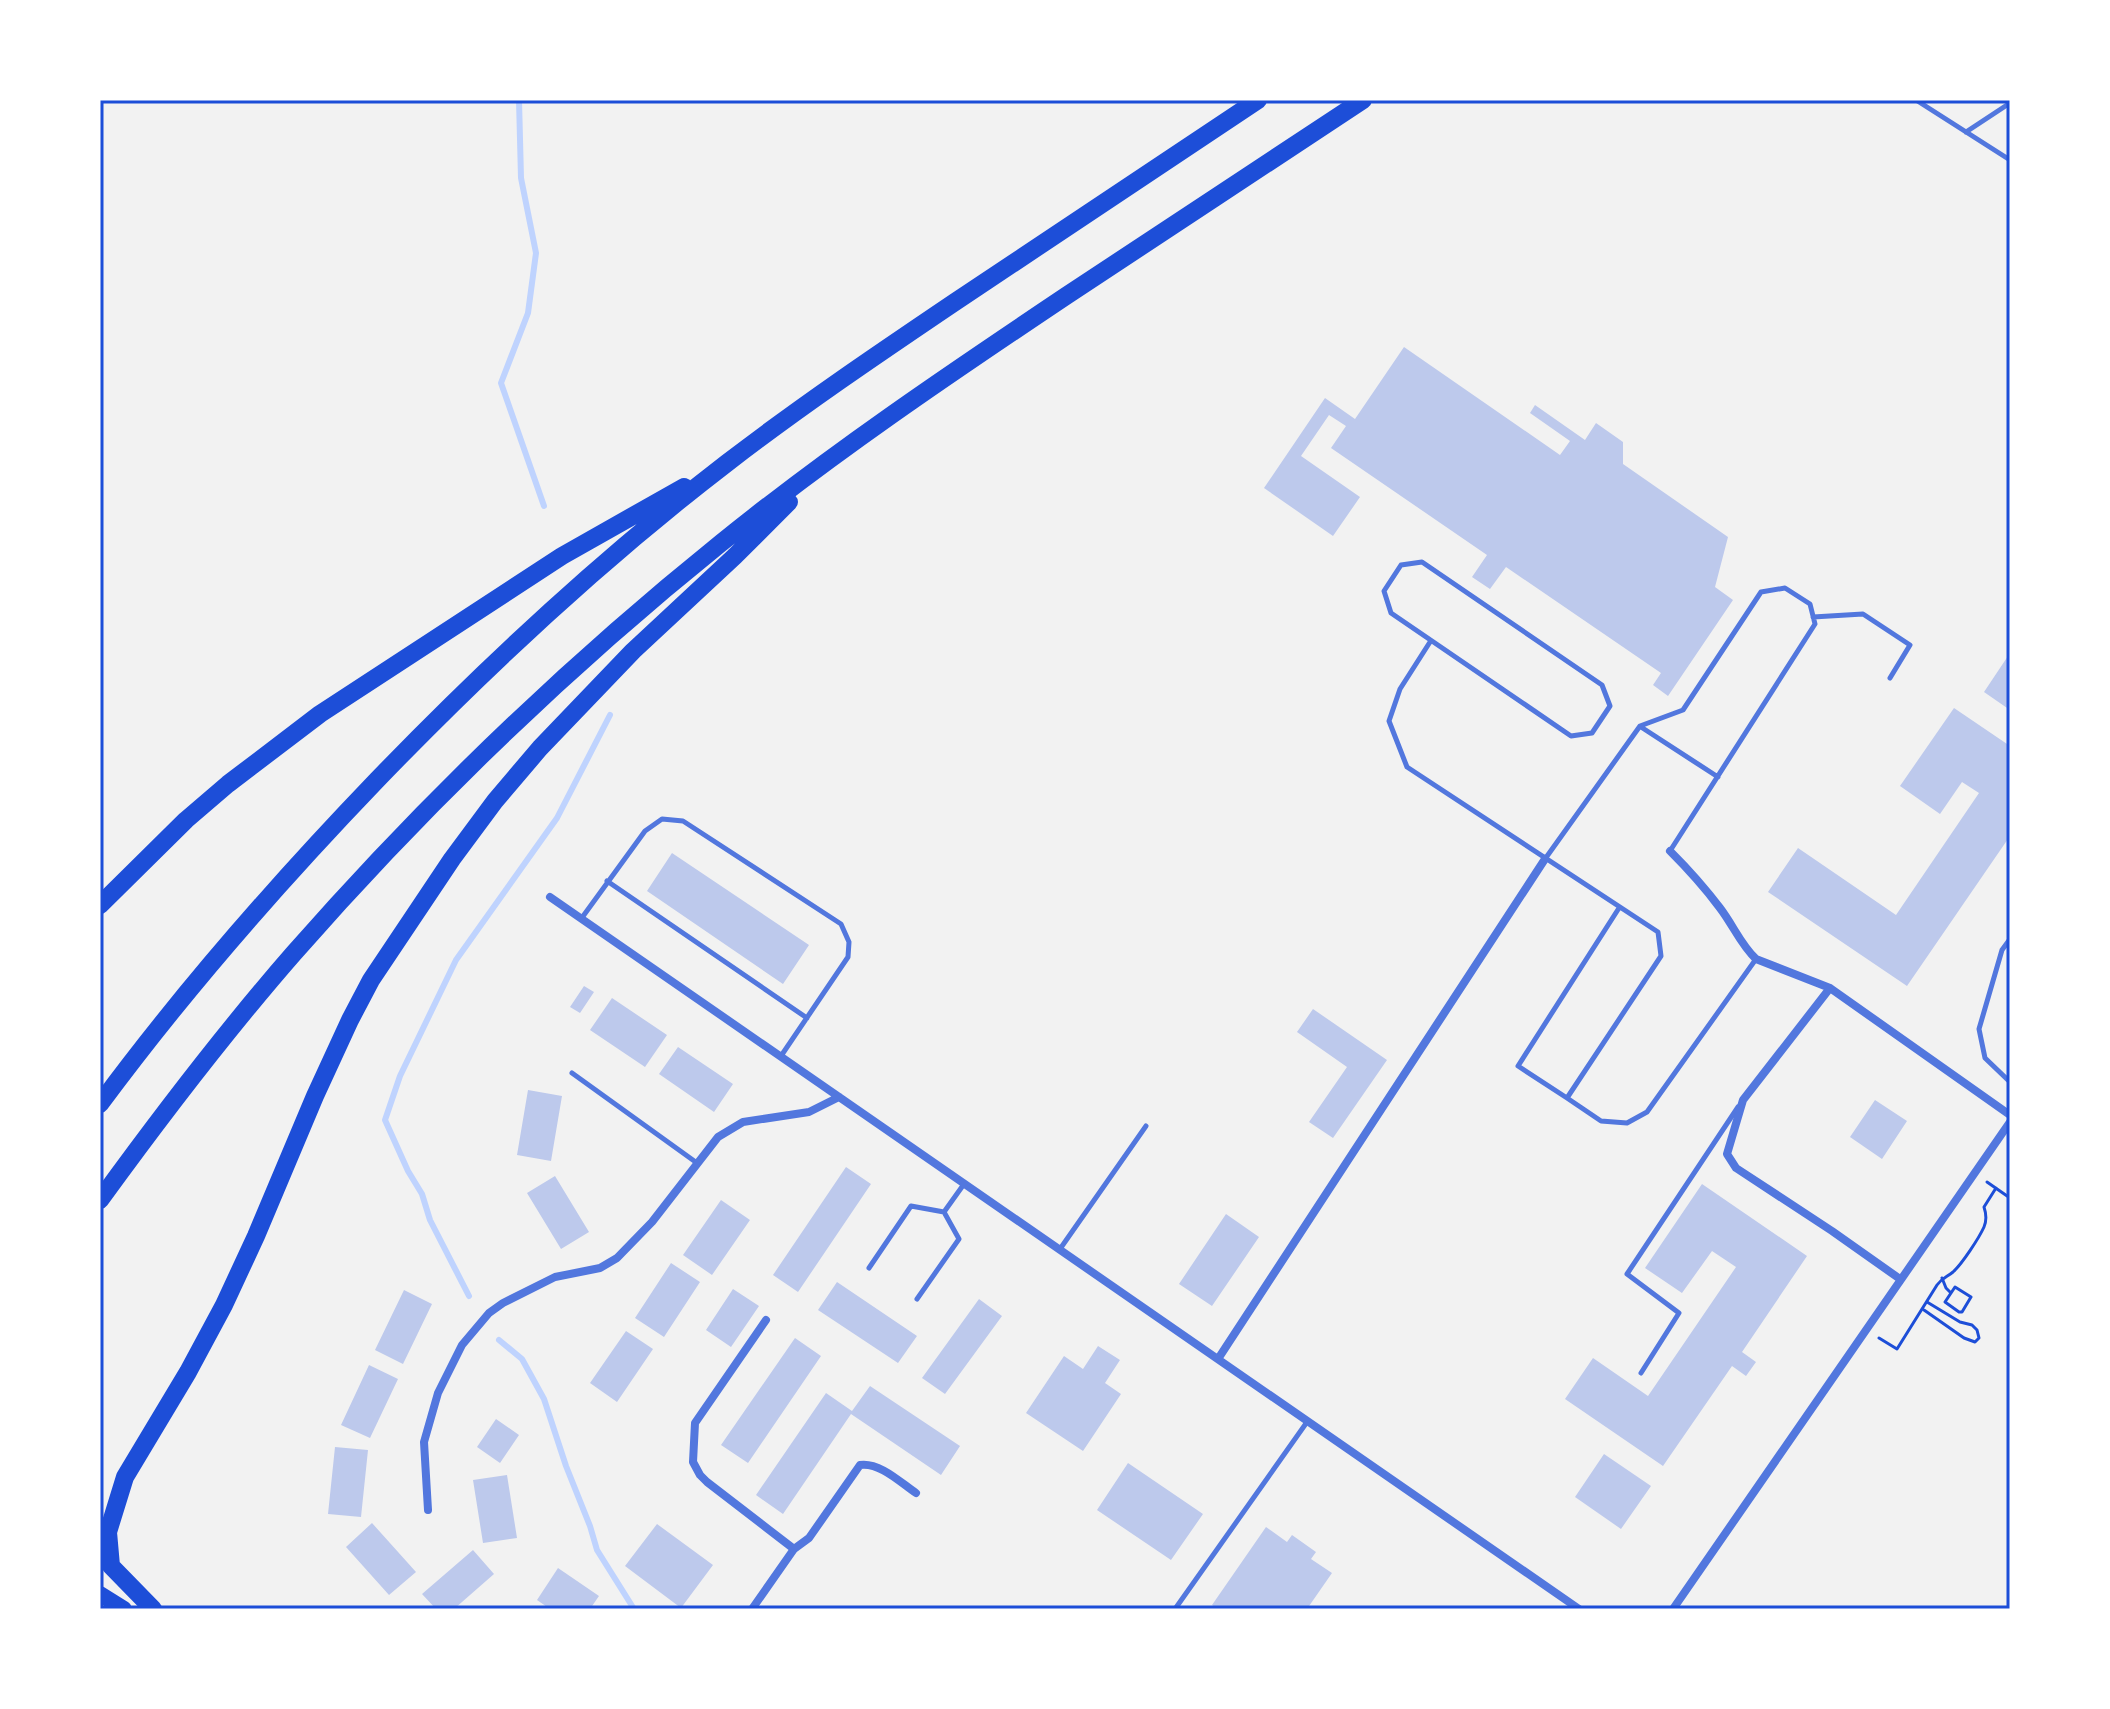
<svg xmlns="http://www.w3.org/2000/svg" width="2110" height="1709" font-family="'Varela Round',sans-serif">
<rect width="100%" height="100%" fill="#f2f2f2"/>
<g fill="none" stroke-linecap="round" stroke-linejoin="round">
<path stroke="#bfd3fe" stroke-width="6" d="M 519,100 L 521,178 L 536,253 L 528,313 L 501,383 L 544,506
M 469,1296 L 430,1220 L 422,1194 L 408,1171 L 385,1120 L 400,1076 L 456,960 L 557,818 L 610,715
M 499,1340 L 522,1359 L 544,1399 L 566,1466 L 590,1526 L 597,1550 L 634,1609"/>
</g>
<path fill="#bdc9ec" d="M 1404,347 L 1560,455 L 1570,441 L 1530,413 L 1535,405 L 1585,440 L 1596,423 L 1623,442 L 1623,464 L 1728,537 L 1715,587 L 1733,600 L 1668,696 L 1653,685 L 1661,673 L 1506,567 L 1490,589 L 1472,577 L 1487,555 L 1331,448 L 1346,426 L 1329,415 L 1301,456 L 1360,497 L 1333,536 L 1264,488 L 1325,398 L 1355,419 Z
M 2010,653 L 2010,710 L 1984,692 Z
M 1954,708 L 2010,746 L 2010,836 L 1907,986 L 1768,892 L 1798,848 L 1896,915 L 1979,793 L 1962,782 L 1940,814 L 1900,786 Z
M 672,853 L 809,945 L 783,984 L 647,891 Z
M 584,986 L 594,992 L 580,1013 L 570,1007 Z
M 612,998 L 667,1035 L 645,1067 L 590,1030 Z
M 1313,1009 L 1387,1060 L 1333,1138 L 1309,1122 L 1347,1067 L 1297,1032 Z
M 678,1047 L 733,1084 L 714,1112 L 659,1074 Z
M 528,1090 L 562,1096 L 551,1161 L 517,1155 Z
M 1875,1100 L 1907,1121 L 1882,1159 L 1850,1137 Z
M 846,1167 L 871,1184 L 798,1292 L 773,1275 Z
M 555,1176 L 589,1232 L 561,1249 L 527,1193 Z
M 1702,1184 L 1807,1256 L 1742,1352 L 1756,1362 L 1746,1376 L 1732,1366 L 1663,1466 L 1565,1399 L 1593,1358 L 1648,1396 L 1736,1267 L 1712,1251 L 1682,1293 L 1645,1268 Z
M 721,1200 L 750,1220 L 712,1275 L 683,1255 Z
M 1226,1214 L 1259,1237 L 1212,1306 L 1179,1284 Z
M 671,1263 L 700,1282 L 664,1337 L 635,1318 Z
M 837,1282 L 917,1336 L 898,1363 L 818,1310 Z
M 733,1289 L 759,1306 L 731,1347 L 706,1330 Z
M 404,1290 L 432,1304 L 403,1364 L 375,1350 Z
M 979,1299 L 1002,1316 L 945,1394 L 922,1378 Z
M 626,1331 L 653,1349 L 617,1402 L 590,1383 Z
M 795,1338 L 821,1356 L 748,1463 L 721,1445 Z
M 1098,1346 L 1120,1360 L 1105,1383 L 1121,1394 L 1083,1451 L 1026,1413 L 1064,1356 L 1083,1369 Z
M 369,1365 L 398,1379 L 370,1438 L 341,1425 Z
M 870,1386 L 960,1446 L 941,1475 L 851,1414 L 783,1514 L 756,1495 L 826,1393 L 852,1411 Z
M 496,1419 L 519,1435 L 500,1463 L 477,1447 Z
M 335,1447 L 368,1450 L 361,1517 L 328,1514 Z
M 1604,1454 L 1651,1486 L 1621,1529 L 1575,1497 Z
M 1128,1463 L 1203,1514 L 1171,1560 L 1097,1510 Z
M 507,1475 L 517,1538 L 483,1543 L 473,1480 Z
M 372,1523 L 416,1572 L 389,1595 L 346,1547 Z
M 657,1524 L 713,1565 L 681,1608 L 625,1566 Z
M 1266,1527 L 1287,1542 L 1292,1535 L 1316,1552 L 1311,1559 L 1332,1573 L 1307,1609 L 1218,1609 L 1212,1605 Z
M 473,1550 L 494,1574 L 454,1609 L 436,1609 L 422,1594 Z
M 558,1568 L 599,1596 L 590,1609 L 550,1609 L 537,1600 Z"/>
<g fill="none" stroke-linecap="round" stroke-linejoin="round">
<path stroke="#1d4ed8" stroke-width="3" d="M 1987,1182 L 2010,1198
M 1942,1278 L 1946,1288 L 1951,1293 L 1955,1287 L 1971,1297 L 1962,1312 L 1959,1312 L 1945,1302 L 1951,1293
M 1924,1310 L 1964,1338 L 1975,1342 L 1979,1338 L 1977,1330 L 1972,1325 L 1960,1322 L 1927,1302
M 1879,1338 L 1897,1349 L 1937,1285 C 1942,1278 1947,1277 1953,1272 C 1962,1264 1979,1238 1984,1227 C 1987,1220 1986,1213 1984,1207 L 1996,1188"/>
<path stroke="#5277de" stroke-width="5" d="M 1916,100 L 2010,160
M 1966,132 L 2010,103
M 1422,562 L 1602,685 L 1610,706 L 1592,733 L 1571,736 L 1391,613 L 1384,591 L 1401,565 Z
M 1813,617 L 1863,614 L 1910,645 L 1890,678
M 1430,642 L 1400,689 L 1389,721 L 1407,767 L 1658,932 L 1661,956 L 1567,1098 L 1518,1066 L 1619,908
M 1641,727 L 1718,777
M 1545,859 L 1640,726 L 1683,710 L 1761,592 L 1785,588 L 1810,604 L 1815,624 L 1670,851
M 607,881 L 807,1018
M 581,919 L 645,831 L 662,819 L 683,821 L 841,924 L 849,942 L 848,957 L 781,1056
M 2010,939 L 2002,950 L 1979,1029 L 1985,1058 L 2010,1082
M 572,1073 L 697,1163
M 1567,1098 L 1601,1121 L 1627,1123 L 1647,1112 L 1756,959
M 1060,1249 L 1146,1126
M 869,1268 L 911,1206 L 944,1212
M 917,1299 L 959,1239 L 944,1212 L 964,1184
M 1641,1373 L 1679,1313 L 1627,1274 L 1738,1107
M 1175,1609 L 1307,1422"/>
<path stroke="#5277de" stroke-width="8" d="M 1670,851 C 1688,869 1705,888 1720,908 C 1733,925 1741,945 1756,959 L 1830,988 L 2010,1115
M 550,897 L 1579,1609
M 1830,988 L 1743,1100 L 1727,1154 L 1736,1168 L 1832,1231 L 1900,1279
M 1218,1359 L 1545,859
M 428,1510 L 424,1442 L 438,1393 L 462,1345 L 489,1313 L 503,1303 L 555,1277 L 600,1268 L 617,1258 L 652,1222 L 718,1137 L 743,1122 L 809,1112 L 839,1097
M 794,1549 L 809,1538 L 860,1465 C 880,1462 901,1483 916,1493
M 752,1609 L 794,1549 L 707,1482 L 700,1475 L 693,1462 L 695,1423 L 766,1320
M 1673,1609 L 2010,1122"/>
<path stroke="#1d4ed8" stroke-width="16" d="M 100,1594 L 124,1609"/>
<path stroke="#1d4ed8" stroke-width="18" d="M 100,905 L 186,820 L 228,784 L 320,714 L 562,556 L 684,487
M 100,1104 C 185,989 278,883 377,780 C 486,667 602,559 727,463 C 801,406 878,354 955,302 C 1056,234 1157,167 1258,100
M 100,1200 C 161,1116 225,1032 294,953 C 424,805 567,667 721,543 C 831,454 948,375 1066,296 C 1165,231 1264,165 1363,100
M 153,1609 L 111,1566 L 108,1532 L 125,1477 L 188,1372 L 224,1305 L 256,1236 L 315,1096 L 350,1020 L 371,980 L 452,859 L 495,801 L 540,748 L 633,651 L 735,556 L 789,502"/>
</g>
<rect width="2110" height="1709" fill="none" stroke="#ffffff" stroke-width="204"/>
<rect x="102" y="102" width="1906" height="1505" fill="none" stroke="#1d4ed8" stroke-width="3"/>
</svg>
